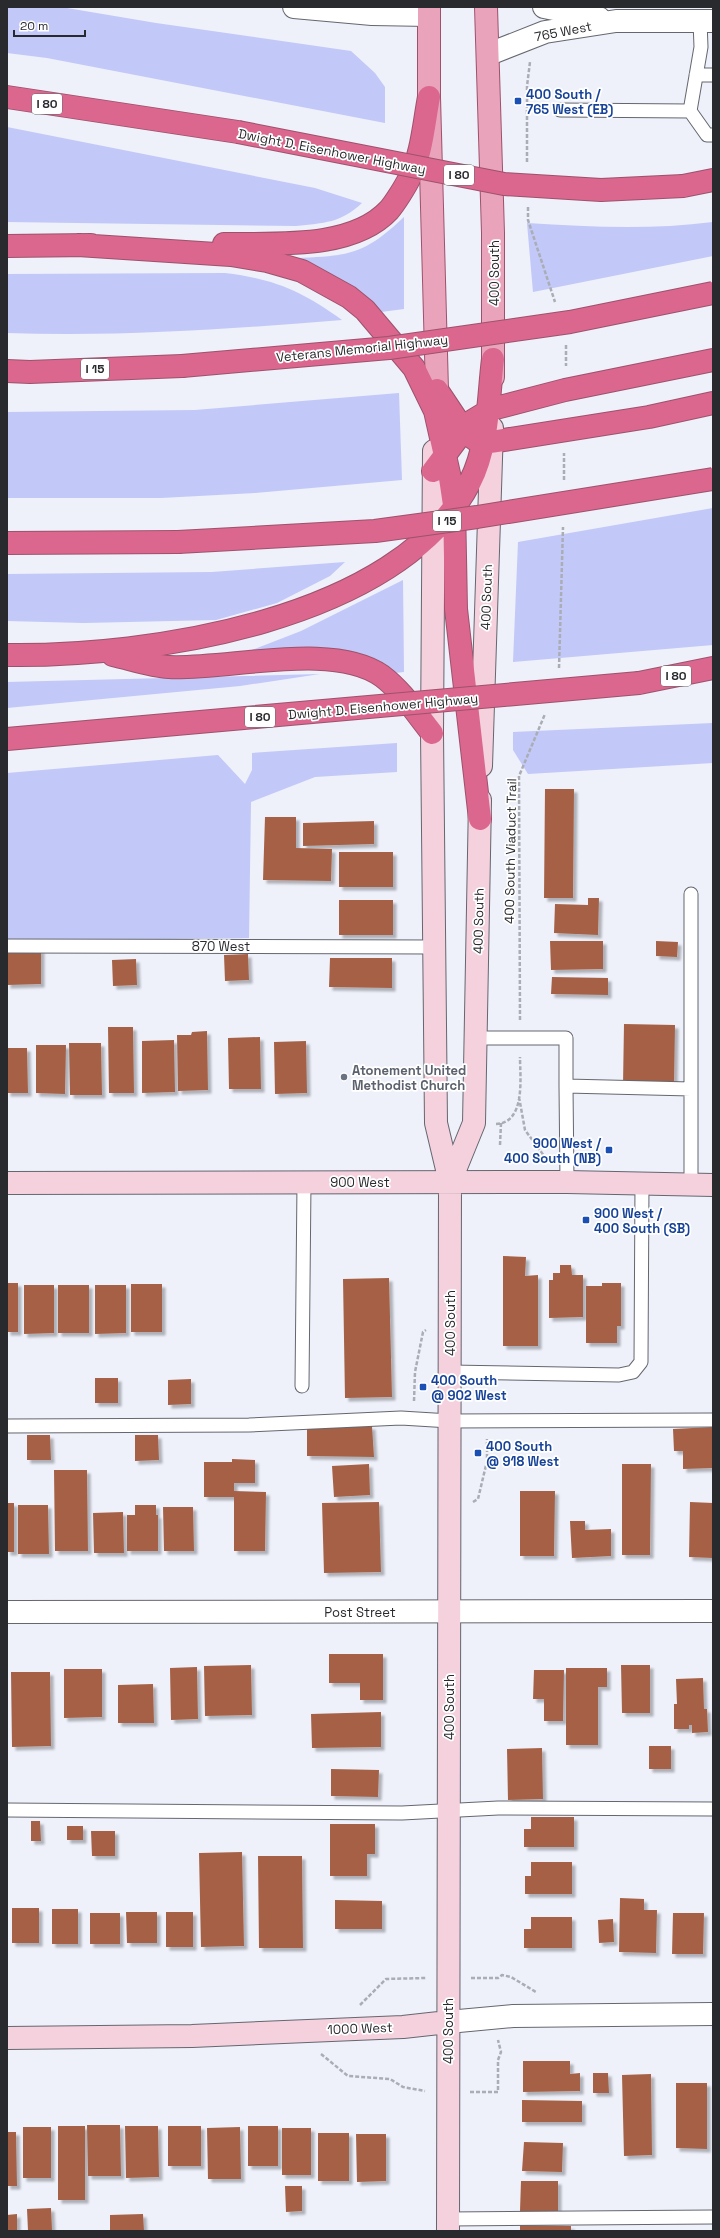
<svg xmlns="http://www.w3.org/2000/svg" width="720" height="2238" font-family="'Space Grotesk',sans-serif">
<defs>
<filter id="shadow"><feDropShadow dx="3.5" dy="3.5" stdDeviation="1" flood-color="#0004"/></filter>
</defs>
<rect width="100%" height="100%" fill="#eef0fa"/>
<path fill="#c2c8f7" d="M 7,7 L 61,7 L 156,23 L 351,51 L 375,73 L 385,87 L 385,123 L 47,58 L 7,53 Z
M 7,127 L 315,188 L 362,203 C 341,223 324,223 296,226 L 7,222 Z
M 404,217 L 404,309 L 381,312 L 296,258 C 349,256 364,255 404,217 Z
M 713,222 L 713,256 L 533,292 L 527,223 C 589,227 651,230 713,222 Z
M 225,273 C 274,279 302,291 342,320 C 231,329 119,337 7,333 L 7,274 Z
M 399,393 L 402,480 L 255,493 L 161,498 L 7,498 L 7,412 L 195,410 Z
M 713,508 L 713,645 L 513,662 L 518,542 Z
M 345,562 L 330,576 L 277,603 L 216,620 L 84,623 L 7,621 L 7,574 L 212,572 Z
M 403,580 L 404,672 L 395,673 L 378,661 L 345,650 L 252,650 L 301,631 Z
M 320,674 L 240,686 L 7,708 L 7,682 Z
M 713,723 L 713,763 L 528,774 L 513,750 L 513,732 Z
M 397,743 L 397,772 L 315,777 L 251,802 L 249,938 L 7,941 L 7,773 L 218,755 L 245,784 L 252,770 L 252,753 Z"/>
<path fill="#a56145" filter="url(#shadow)" d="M 545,789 L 574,789 L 573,898 L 544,898 Z
M 265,817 L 296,817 L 296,848 L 332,849 L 331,881 L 263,880 Z
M 374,821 L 374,844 L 303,846 L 303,823 Z
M 339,852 L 393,852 L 393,887 L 339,887 Z
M 588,898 L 599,898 L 598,935 L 554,933 L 555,904 L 588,905 Z
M 339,900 L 393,900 L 393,935 L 339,935 Z
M 550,941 L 603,941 L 603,969 L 551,970 Z
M 656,941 L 678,942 L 677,957 L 656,956 Z
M 41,949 L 41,984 L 7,985 L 7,950 Z
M 248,954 L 249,980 L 225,981 L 224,955 Z
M 330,958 L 392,958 L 392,988 L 329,987 Z
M 136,959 L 137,985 L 113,986 L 112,960 Z
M 552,977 L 608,978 L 608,995 L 551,994 Z
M 624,1024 L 675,1025 L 674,1086 L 623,1085 Z
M 108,1027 L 133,1027 L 134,1093 L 109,1093 Z
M 207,1031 L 208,1090 L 178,1091 L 177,1035 L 191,1035 L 192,1032 Z
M 260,1037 L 261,1089 L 229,1089 L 228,1038 Z
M 174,1040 L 175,1092 L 142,1093 L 142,1041 Z
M 306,1041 L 307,1093 L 275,1094 L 274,1042 Z
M 69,1043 L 101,1043 L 102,1095 L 70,1095 Z
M 36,1045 L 66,1045 L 65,1094 L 36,1093 Z
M 7,1048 L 27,1048 L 28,1093 L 7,1093 Z
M 503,1256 L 526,1257 L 525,1276 L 538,1275 L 538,1346 L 503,1346 Z
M 560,1265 L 571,1265 L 572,1275 L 583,1275 L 583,1317 L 549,1318 L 549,1280 L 553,1280 L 553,1273 L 560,1273 Z
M 389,1278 L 392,1397 L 345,1398 L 343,1279 Z
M 7,1283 L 18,1283 L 18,1332 L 7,1332 Z
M 602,1283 L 621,1283 L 621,1326 L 617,1326 L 617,1343 L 586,1343 L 586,1286 L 602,1286 Z
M 131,1284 L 162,1284 L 162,1332 L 131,1332 Z
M 24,1285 L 54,1285 L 54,1333 L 24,1334 Z
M 58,1285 L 89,1285 L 89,1333 L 58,1333 Z
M 95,1285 L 126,1285 L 126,1333 L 95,1334 Z
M 95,1378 L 118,1378 L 118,1403 L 95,1403 Z
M 191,1379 L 191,1404 L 168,1405 L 168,1380 Z
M 372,1426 L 374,1457 L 307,1456 L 307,1428 Z
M 713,1427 L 713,1468 L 683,1469 L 683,1451 L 674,1451 L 673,1429 Z
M 27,1435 L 50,1435 L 51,1460 L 27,1460 Z
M 135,1435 L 158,1435 L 159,1460 L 135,1461 Z
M 232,1459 L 255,1460 L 255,1483 L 234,1483 L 234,1491 L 266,1492 L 265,1551 L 234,1551 L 234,1497 L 204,1497 L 204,1462 L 232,1462 Z
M 369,1464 L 370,1495 L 334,1497 L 332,1466 Z
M 622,1464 L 651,1464 L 650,1555 L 622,1555 Z
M 54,1470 L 87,1470 L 88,1551 L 55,1551 Z
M 520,1491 L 555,1491 L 554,1556 L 520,1556 Z
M 379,1502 L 381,1572 L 324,1573 L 322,1503 Z
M 690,1502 L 713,1503 L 713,1558 L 689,1557 Z
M 7,1503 L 14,1503 L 14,1552 L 7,1552 Z
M 18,1505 L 48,1505 L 49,1554 L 18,1554 Z
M 135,1505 L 156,1505 L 156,1515 L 158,1515 L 158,1551 L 127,1551 L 127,1515 L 135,1515 Z
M 163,1507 L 193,1507 L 194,1551 L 164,1551 Z
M 123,1512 L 124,1553 L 94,1553 L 93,1513 Z
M 570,1521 L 585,1521 L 585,1530 L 611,1529 L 611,1556 L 572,1558 Z
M 329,1654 L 383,1654 L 383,1700 L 360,1700 L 360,1683 L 329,1683 Z
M 251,1665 L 252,1715 L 205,1716 L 204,1666 Z
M 621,1665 L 650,1665 L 650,1713 L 622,1713 Z
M 197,1667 L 198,1719 L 171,1720 L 170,1668 Z
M 566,1668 L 607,1668 L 607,1687 L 598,1687 L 598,1745 L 566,1745 Z
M 64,1669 L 102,1669 L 102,1717 L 64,1718 Z
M 534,1670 L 564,1670 L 563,1721 L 544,1721 L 544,1699 L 533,1699 Z
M 11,1672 L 50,1672 L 51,1746 L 12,1747 Z
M 703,1678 L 704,1709 L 707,1709 L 708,1732 L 692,1733 L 692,1725 L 689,1725 L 689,1729 L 674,1729 L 674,1704 L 677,1704 L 676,1679 Z
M 153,1684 L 154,1723 L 118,1723 L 118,1685 Z
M 381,1712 L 381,1747 L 312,1748 L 311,1714 Z
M 649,1746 L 671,1746 L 671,1769 L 649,1769 Z
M 542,1748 L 543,1799 L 508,1800 L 507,1749 Z
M 331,1769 L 379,1770 L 378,1797 L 331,1796 Z
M 531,1817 L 574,1817 L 574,1847 L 524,1847 L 524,1829 L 531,1829 Z
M 31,1821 L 40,1821 L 41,1841 L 31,1841 Z
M 330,1824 L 375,1824 L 375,1854 L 367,1854 L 367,1876 L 330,1876 Z
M 67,1826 L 83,1826 L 83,1840 L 67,1840 Z
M 91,1831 L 115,1831 L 115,1856 L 92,1856 Z
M 242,1852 L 244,1946 L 201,1947 L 199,1853 Z
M 258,1856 L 302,1856 L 303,1948 L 259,1948 Z
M 531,1862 L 572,1862 L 572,1894 L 525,1894 L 525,1876 L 531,1876 Z
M 620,1898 L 644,1899 L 644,1910 L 657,1910 L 656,1953 L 619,1952 Z
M 335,1900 L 382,1901 L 382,1929 L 335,1929 Z
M 12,1908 L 39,1908 L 39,1943 L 12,1943 Z
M 52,1909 L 78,1909 L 78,1944 L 52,1944 Z
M 126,1912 L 157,1912 L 157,1943 L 127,1943 Z
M 166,1912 L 193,1912 L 193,1947 L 166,1947 Z
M 90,1913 L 120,1913 L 120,1944 L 90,1944 Z
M 673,1913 L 704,1913 L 703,1954 L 672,1954 Z
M 531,1917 L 572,1917 L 572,1948 L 524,1948 L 524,1929 L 531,1929 Z
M 613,1919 L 614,1942 L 599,1943 L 598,1920 Z
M 523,2061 L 570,2061 L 570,2074 L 580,2073 L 580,2091 L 523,2092 Z
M 593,2073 L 608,2073 L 609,2093 L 593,2093 Z
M 651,2074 L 652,2155 L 624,2156 L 622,2075 Z
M 676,2083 L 707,2083 L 707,2149 L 676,2148 Z
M 522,2100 L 582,2101 L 582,2122 L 522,2122 Z
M 87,2125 L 120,2125 L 121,2176 L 88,2176 Z
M 58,2126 L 85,2126 L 85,2200 L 58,2200 Z
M 125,2126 L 158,2126 L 159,2177 L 126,2178 Z
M 168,2126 L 201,2126 L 201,2166 L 168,2166 Z
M 248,2126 L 278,2126 L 278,2166 L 248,2166 Z
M 23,2127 L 51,2127 L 51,2178 L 23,2178 Z
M 240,2127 L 241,2179 L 208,2179 L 207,2128 Z
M 282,2128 L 311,2128 L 311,2175 L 282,2175 Z
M 7,2132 L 16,2132 L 17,2186 L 7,2186 Z
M 318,2133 L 349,2133 L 349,2181 L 318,2181 Z
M 356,2134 L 386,2134 L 386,2181 L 357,2182 Z
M 524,2142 L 563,2143 L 562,2172 L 522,2171 Z
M 521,2181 L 558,2181 L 558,2211 L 520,2211 Z
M 285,2186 L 302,2186 L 302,2211 L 286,2212 Z
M 51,2208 L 52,2230 L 28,2231 L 27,2209 Z
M 17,2214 L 17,2231 L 7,2231 L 7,2215 Z
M 143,2214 L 144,2231 L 110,2231 L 110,2215 Z
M 520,2225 L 571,2226 L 571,2231 L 520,2231 Z"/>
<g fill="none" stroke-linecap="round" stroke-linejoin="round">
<defs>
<path id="lane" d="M 696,75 L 713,75
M 560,110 L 690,111 L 701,47 L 700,21
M 690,111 L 707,135 L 713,135
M 691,894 L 691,1185
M 7,946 L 435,947
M 476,1038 L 566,1038 L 566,1086
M 567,1182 L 566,1086 L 691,1089
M 450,1372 L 619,1375 L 633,1372 L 641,1362 L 642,1184
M 302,1386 L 304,1183
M 7,1426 L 249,1425 L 401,1418 L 450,1421 L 713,1420
M 7,1810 L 402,1813 L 498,1808 L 713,1809
M 448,2219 L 713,2217"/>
<path id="street" d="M 294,7 L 372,14 L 429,15
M 544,7 L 599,18
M 489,54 L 545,32 L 616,21 L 713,21
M 7,1612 L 713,1611
M 448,2022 L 513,2016 L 713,2014"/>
<path id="secondary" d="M 434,451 L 432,733 L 436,1123 L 450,1182 L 448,2231
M 481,766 L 492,428
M 450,1182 L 474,1123 L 480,800
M 7,1183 L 567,1182 L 713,1185
M 7,2038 L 192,2036 L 403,2027 L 448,2022"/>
<path id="primary" d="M 429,7 L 429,97 L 437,390
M 486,7 L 493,233 L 493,377"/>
<path id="highway" d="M 7,97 L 238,132
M 683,186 L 713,180
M 224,244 C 274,243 352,250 389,210 C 395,203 405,187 409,179 C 422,155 424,123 429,97
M 78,245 L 231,255 L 267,261 L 302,271 L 349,297 L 365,310 L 414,368 L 435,411 L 450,478 L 454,505 L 456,609 L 480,819
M 7,246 L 91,245
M 7,371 L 30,372 L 182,366
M 437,390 L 465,432 L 476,440 L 491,442 L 649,417 L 713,403
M 433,471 L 469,423 L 492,409 L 565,390 L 713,360
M 7,543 L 178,542
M 7,655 C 148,657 398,621 470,482 C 489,445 488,399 493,359
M 113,655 C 131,659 151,666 169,667 C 227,670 333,641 382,676 C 402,691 416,713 432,733
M 639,683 L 713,668"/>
</defs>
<use href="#lane" stroke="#65676f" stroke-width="15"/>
<use href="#street" stroke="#65676f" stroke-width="24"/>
<use href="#secondary" stroke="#65676f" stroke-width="24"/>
<use href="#primary" stroke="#9d526c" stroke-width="24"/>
<use href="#highway" stroke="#9d526c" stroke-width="24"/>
<path stroke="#abadb5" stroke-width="2.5" stroke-dasharray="4 2" stroke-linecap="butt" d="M 527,162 L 527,86 L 530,62
M 528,207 L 528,220 L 555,302
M 566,345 L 566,366
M 564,480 L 564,453
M 559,668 L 563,527
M 520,1020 L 519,776 L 545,714
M 519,1097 L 525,1130 L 547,1160
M 496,1124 C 526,1123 520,1077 520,1057
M 500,1145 L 501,1123
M 475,1392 L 477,1394 L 479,1403
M 414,1401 L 415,1372 L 423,1332 L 426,1330
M 473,1502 L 478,1499 L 487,1461 L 487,1439
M 471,1978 L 498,1978 L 502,1975 L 511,1977 L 536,1992
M 360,2005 L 386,1979 L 426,1978
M 321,2054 L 348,2076 L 390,2079 L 403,2087 L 425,2091
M 470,2092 L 498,2092 L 498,2060 L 501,2052 L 498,2040"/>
<use href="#lane" stroke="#fff" stroke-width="13"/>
<use href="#street" stroke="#fff" stroke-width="22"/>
<use href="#secondary" stroke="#f4d1dd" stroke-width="22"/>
<use href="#primary" stroke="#e9a4bb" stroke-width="22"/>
<use href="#highway" stroke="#db678e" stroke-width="22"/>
<defs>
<path id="highway-bridge" d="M 238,132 L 504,184 L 601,190 L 683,186
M 182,366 L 389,348 L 570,322 L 713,293
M 178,542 L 375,531 L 477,517 L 713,479
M 7,739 L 639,683"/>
</defs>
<use href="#highway-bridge" stroke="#9d526c" stroke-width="24" stroke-linecap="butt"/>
<use href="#highway-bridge" stroke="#db678e" stroke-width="22"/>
</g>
<g fill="#1a4fb4" stroke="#fff" stroke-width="1.5">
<rect x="514" y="97" width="8" height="8" rx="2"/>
<rect x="605" y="1146" width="8" height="8" rx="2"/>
<rect x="582" y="1216" width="8" height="8" rx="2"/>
<rect x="419" y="1383" width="8" height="8" rx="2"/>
<rect x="474" y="1449" width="8" height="8" rx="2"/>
</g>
<circle fill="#6b7280" stroke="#fff" stroke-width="1.5" cx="344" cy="1077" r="4"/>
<g text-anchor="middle" stroke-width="3.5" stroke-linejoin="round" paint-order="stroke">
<g fill="#fff" stroke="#696a6d" stroke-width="1">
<rect x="32" y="94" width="30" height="20" rx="3"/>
<rect x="444" y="165" width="30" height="20" rx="3"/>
<rect x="81" y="359" width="28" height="20" rx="3"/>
<rect x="433" y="511" width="28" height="20" rx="3"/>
<rect x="661" y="666" width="30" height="20" rx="3"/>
<rect x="245" y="707" width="30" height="20" rx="3"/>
</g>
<g font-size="12" font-weight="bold" fill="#292a2e">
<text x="47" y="108">I 80</text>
<text x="459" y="179">I 80</text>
<text x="95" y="373">I 15</text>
<text x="447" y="525">I 15</text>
<text x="676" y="680">I 80</text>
<text x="260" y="721">I 80</text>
</g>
<g font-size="13" fill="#292a2e" stroke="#fff">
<text transform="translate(563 31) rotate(-11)" y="5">765 West</text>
<text transform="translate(332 151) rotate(11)" y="5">Dwight D. Eisenhower Highway</text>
<text transform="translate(494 273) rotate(-90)" y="5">400 South</text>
<text transform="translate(362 348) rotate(-6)" y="5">Veterans Memorial Highway</text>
<text transform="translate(486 597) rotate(-88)" y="5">400 South</text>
<text transform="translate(383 706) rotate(-5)" y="5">Dwight D. Eisenhower Highway</text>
<text transform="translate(510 851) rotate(-89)" y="5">400 South Viaduct Trail</text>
<text transform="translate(478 921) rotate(-89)" y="5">400 South</text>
<text x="221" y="951">870 West</text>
<text x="360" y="1187">900 West</text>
<text transform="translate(450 1323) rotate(-90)" y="5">400 South</text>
<text x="360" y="1617">Post Street</text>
<text transform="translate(449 1707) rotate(-90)" y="5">400 South</text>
<text transform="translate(360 2028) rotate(-2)" y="5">1000 West</text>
<text transform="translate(448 2031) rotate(-90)" y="5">400 South</text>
</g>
<g font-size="13" font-weight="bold" fill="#164399" stroke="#fff" text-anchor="start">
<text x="526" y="99">400 South /<tspan x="526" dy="15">765 West (EB)</tspan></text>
<text x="601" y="1148" text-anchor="end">900 West /<tspan x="601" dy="15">400 South (NB)</tspan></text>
<text x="594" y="1218">900 West /<tspan x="594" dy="15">400 South (SB)</tspan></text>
<text x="431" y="1385">400 South<tspan x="431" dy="15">@ 902 West</tspan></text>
<text x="486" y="1451">400 South<tspan x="486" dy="15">@ 918 West</tspan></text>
</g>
<g font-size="13" font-weight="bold" fill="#5b616d" stroke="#fff" text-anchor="start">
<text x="352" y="1075">Atonement United<tspan x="352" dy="15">Methodist Church</tspan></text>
</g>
</g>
<rect width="720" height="2238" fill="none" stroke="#292a2e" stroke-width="16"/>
<path d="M14 30v6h71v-6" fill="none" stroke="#292a2e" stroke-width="2"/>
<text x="20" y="30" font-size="12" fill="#292a2e" stroke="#ffffff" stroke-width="3" paint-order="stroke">20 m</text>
</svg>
